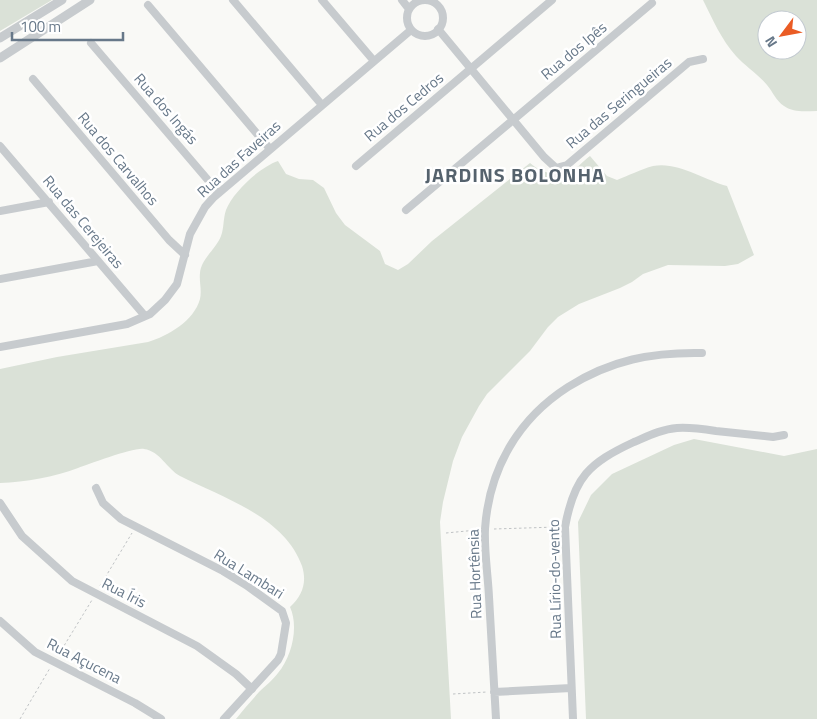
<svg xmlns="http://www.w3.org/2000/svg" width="817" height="719" font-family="'Titillium Web',sans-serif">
<rect width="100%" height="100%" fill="#f9f9f6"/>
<path fill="#dae1d7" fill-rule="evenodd" d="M 0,0 L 52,0 L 0,31 Z
M 703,0 L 817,0 L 817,111 C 805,111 794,113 784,106 C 776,101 773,92 767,85 C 758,74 745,66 736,56 C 721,39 713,20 703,0 ZM 767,20 L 797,20 L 797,50 L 767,50 Z
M 590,156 L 607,176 L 617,180 C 628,176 641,169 653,166 C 677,161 705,180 727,186 L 754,255 L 738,264 L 725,266 L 668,265 L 643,274 L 632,282 L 620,288 L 579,304 L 558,317 L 548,327 L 530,351 L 487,394 L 479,406 L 462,437 L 453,461 L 443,502 L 440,522 L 451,719 L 236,719 C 243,710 251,701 259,692 C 265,686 273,680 278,673 C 292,656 299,627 290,607 C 303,595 307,582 302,566 C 284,516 223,498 180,476 C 167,469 160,451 144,449 C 134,447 90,464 78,468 C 54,477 26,482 0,483 L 0,369 L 57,357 L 148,342 C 168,336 194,321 200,299 C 202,290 199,282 200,273 C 201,259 216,249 221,236 C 224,228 223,219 226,210 C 233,192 260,167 278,161 L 286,174 L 299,179 L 313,180 L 324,188 L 336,213 L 345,225 L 380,251 L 385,264 L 398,270 L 408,264 L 432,241 L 530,163 C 539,171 554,177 567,173 C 575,171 583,161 590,156 Z
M 694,439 L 784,456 L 817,449 L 817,719 L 586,719 L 578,522 L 591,495 L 612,474 L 674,445 Z"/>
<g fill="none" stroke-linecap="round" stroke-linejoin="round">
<path stroke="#c0c3c5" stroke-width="1" stroke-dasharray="2.5 2.5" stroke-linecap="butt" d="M 494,529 L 557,527
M 446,533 L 477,530
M 100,586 L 132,533
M 59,654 L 92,600
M 453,694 L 487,692
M 20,719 L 50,668"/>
<path stroke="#c7cbce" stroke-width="8" d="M 233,0 L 322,105
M 322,0 L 374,61
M 402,0 L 409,9
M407 18a18 18 0 1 1 36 0a18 18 0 1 1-36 0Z
M 148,5 L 270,149
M 438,29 L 544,157 L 556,168 L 567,165 L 689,62 L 703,59
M 91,43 L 219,193
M 33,79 L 169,240 L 185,255
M 0,146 L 145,316
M 356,166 L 552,0
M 406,210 L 652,3
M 0,211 L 49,202
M 0,279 L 98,261
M 0,347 L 127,324 L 150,314 L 165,300 L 177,284 L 190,234 L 205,207 L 213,198 L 411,30
M 96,488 L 103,503 L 121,519 L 223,571 L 246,585 L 282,611 L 286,623 L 281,654 L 278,660 L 224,719
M 0,503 L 22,536 L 72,581 L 197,646 L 236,674 L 252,689
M 0,621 L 35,652 L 135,703 L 161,719
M 494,692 L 571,688
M 496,719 C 494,678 491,638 489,597 C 488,575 484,551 485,529 C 489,469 518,419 568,387 C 611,360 652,352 702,353
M 573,719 L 565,527 C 574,477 589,463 634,442 C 648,436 662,429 677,428 C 690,427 703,429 716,431 C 735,433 754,435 773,437 L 784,435"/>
<path stroke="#c7cbce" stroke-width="9" d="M 0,38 L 62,0
M 0,58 L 90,0"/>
</g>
<g text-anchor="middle" stroke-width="5" stroke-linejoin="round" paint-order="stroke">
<g font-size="15" fill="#677889" stroke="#fff">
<text transform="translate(574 51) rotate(-40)" y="5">Rua dos Ipês</text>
<text transform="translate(619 103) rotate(-40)" y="5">Rua das Seringueiras</text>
<text transform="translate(404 107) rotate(-40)" y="5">Rua dos Cedros</text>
<text transform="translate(166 109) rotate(49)" y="5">Rua dos Ingás</text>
<text transform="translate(118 159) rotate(50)" y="5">Rua dos Carvalhos</text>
<text transform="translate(239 159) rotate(-42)" y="5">Rua das Faveiras</text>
<text transform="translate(83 222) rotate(50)" y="5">Rua das Cerejeiras</text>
<text transform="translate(249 574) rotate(32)" y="5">Rua Lambari</text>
<text transform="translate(475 574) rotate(-92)" y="5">Rua Hortênsia</text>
<text transform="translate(555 579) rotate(-91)" y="5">Rua Lírio-do-vento</text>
<text transform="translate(124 593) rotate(27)" y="5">Rua Íris</text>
<text transform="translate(84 661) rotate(27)" y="5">Rua Açucena</text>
</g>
<g font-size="20" font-weight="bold" letter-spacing="1" fill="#55626d" stroke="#fff">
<text x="515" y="182">JARDINS BOLONHA</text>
</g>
</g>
<g transform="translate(782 35) rotate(238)"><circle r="24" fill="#ffffff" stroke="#c2c9d0"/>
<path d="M0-4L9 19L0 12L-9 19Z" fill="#ea5c25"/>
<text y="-8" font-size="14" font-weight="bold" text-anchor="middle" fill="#677889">N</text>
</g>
<path d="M12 32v8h111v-8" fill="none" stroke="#677889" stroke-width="2.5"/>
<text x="20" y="32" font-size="15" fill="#677889" stroke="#ffffff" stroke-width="4" paint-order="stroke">100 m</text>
</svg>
